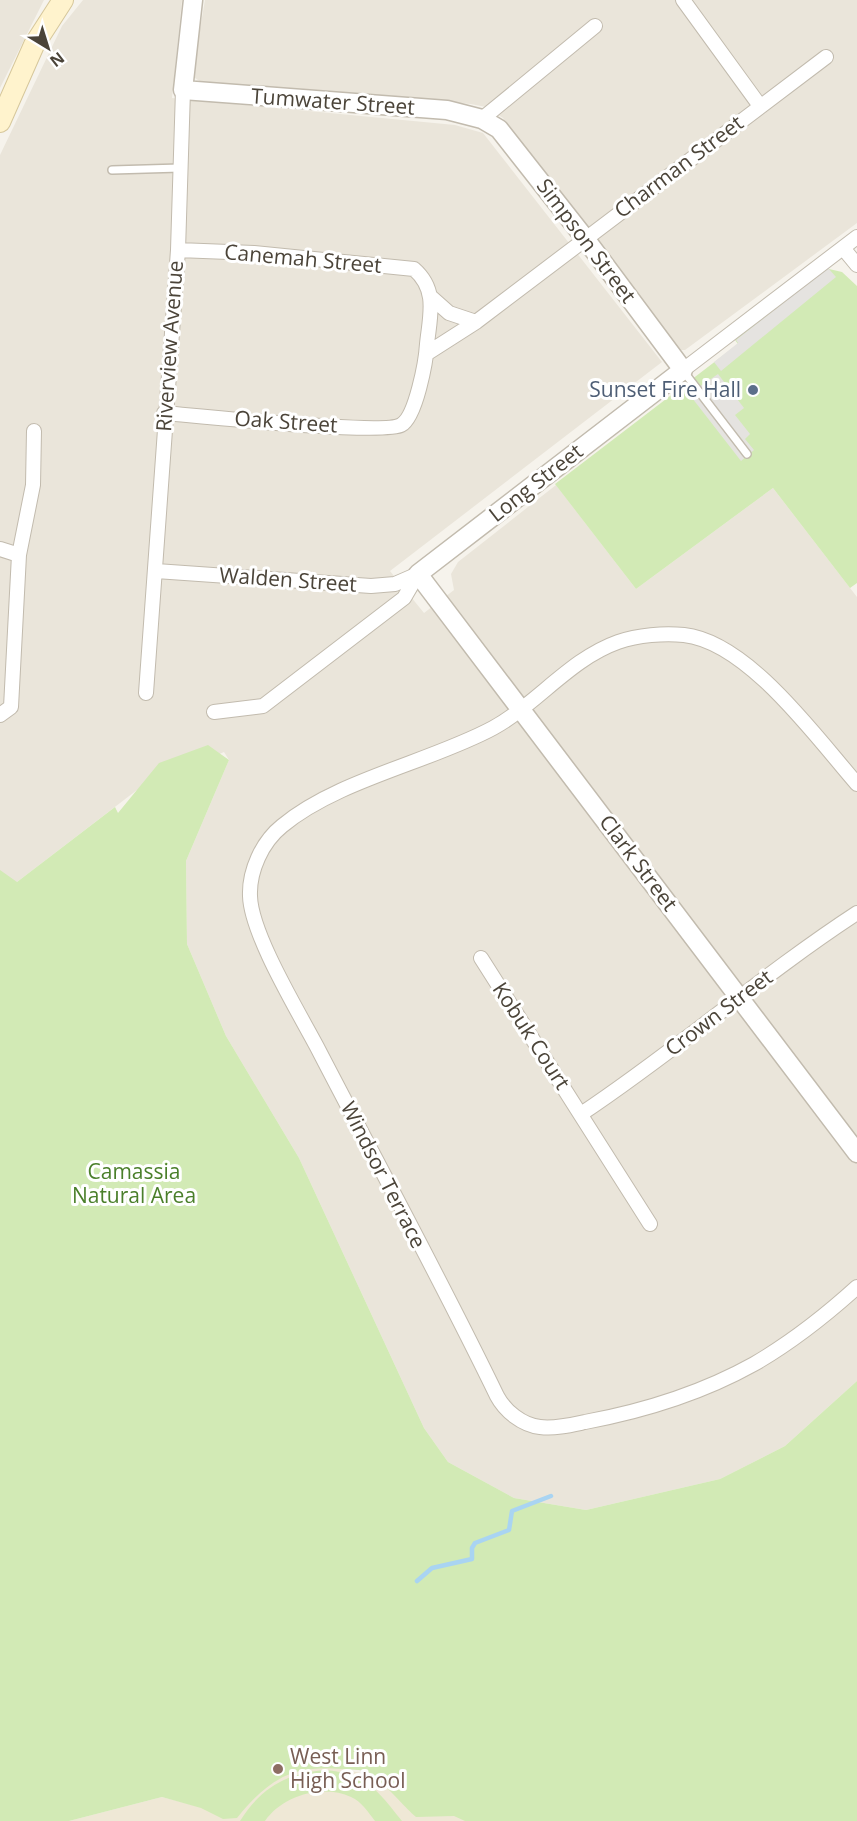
<svg xmlns="http://www.w3.org/2000/svg" width="857" height="1821" font-family="'Open Sans',sans-serif">
<rect width="100%" height="100%" fill="#f6f3ec"/>
<path fill="#eae5da" d="M 0,0 L 44,0 L 0,88 Z
M 83,0 L 182,0 L 172,98 L 455,125 L 483,133 L 662,362 L 390,571 L 424,613 L 454,590 L 451,574 L 458,562 L 556,485 L 636,589 L 773,488 L 857,597 L 857,1381 L 785,1446 L 720,1479 L 586,1510 L 514,1498 L 448,1462 L 424,1428 L 299,1158 L 226,1036 L 187,944 L 186,861 L 229,760 L 224,752 L 137,790 L 0,895 L 0,155 L 62,26 Z
M 205,0 L 857,0 L 857,223 L 685,350 L 678,350 L 582,219 L 503,118 L 486,107 L 471,104 L 204,84 L 192,76 Z"/>
<path fill="#efe8d6" d="M 221,1743 L 468,1796 L 481,1821 L 69,1821 L 162,1797 L 200,1807 Z"/>
<path fill="#d2eab5" d="M 829,269 L 842,272 L 857,286 L 857,583 L 850,588 L 773,488 L 636,589 L 555,484 L 738,344 L 735,340 Z
M 208,745 L 229,760 L 186,861 L 187,944 L 226,1036 L 299,1158 L 424,1428 L 448,1462 L 514,1498 L 586,1510 L 720,1479 L 785,1446 L 857,1381 L 857,1821 L 465,1821 L 454,1816 L 416,1817 C 404,1807 381,1779 368,1772 C 361,1769 349,1770 341,1769 C 291,1765 268,1780 237,1818 L 223,1819 L 201,1808 L 162,1797 L 69,1821 L 0,1821 L 0,870 L 17,882 L 115,807 L 118,813 L 159,763 Z
M 324,1770 C 366,1773 377,1790 402,1821 L 375,1821 C 368,1812 362,1802 351,1797 C 323,1784 283,1795 265,1821 L 240,1821 C 261,1788 285,1774 324,1770 Z"/>
<path fill="#e5e3e0" d="M 828,268 L 836,277 L 721,371 L 714,362 L 738,343 L 736,340 Z
M 718,374 L 744,408 L 735,415 L 750,434 L 745,439 L 754,450 L 741,461 L 689,394 Z"/>
<g fill="none" stroke-linecap="round" stroke-linejoin="round">
<path stroke="#a9d4f2" stroke-width="4.5" d="M 417,1581 L 432,1568 L 472,1559 L 472,1548 L 475,1543 L 509,1530 L 512,1511 L 551,1496"/>
<defs>
<path id="service" d="M 112,170 L 180,168
M 684,372 L 747,454"/>
<path id="minor" d="M 683,0 L 760,106
M 482,119 L 595,26
M 843,248 L 857,265
M 431,297 L 449,313 L 476,322
M 426,354 L 476,322 L 826,57
M 683,370 L 857,237
M 164,413 C 198,416 383,435 401,425 C 416,417 426,361 427,344 C 430,315 438,290 414,269 L 254,253 L 178,250
M 0,549 L 19,555
M 156,571 L 371,586 L 395,584 L 418,574
M 146,693 L 178,250 L 183,90
M 214,712 L 263,706 L 404,598 L 418,574
M 0,715 L 11,707 L 19,555 L 33,485 L 34,431
M 857,784 C 816,737 748,642 684,635 C 664,633 638,635 618,642 C 570,659 537,704 493,728 C 430,762 337,780 282,826 C 262,842 249,871 250,896 C 251,934 298,1011 317,1047 C 377,1163 440,1278 497,1396 C 505,1411 522,1425 540,1427 C 555,1429 571,1425 585,1422 C 644,1411 702,1393 754,1364 C 792,1342 825,1316 857,1287
M 481,958 L 650,1224
M 581,1114 C 676,1051 762,975 857,913"/>
<path id="tertiary" d="M 193,0 L 183,90 L 447,110 L 482,119 L 499,129 L 584,237 L 683,370 L 418,574 L 857,1153"/>
<path id="secondary" d="M 0,122 L 34,45 L 63,0"/>
</defs>
<use href="#service" stroke="#c2bbae" stroke-width="10"/>
<use href="#minor" stroke="#c2bbae" stroke-width="16"/>
<use href="#tertiary" stroke="#c2bbae" stroke-width="21"/>
<use href="#secondary" stroke="#d6c79b" stroke-width="22"/>
<use href="#service" stroke="#fff" stroke-width="7"/>
<use href="#minor" stroke="#fff" stroke-width="14"/>
<use href="#tertiary" stroke="#fff" stroke-width="18"/>
<use href="#secondary" stroke="#fff3cd" stroke-width="20"/>
</g>
<circle fill="#5c6f8a" stroke="#fff" stroke-width="2" cx="753" cy="390" r="6"/>
<circle fill="#8d6e63" stroke="#fff" stroke-width="2" cx="278" cy="1769" r="6"/>
<g text-anchor="middle" stroke-width="6" stroke-linejoin="round" paint-order="stroke">
<g font-size="21" fill="#4b4439" stroke="#fff">
<text transform="translate(333 102) rotate(4)" y="7">Tumwater Street</text>
<text transform="translate(679 167) rotate(-37)" y="7">Charman Street</text>
<text transform="translate(586 241) rotate(53)" y="7">Simpson Street</text>
<text transform="translate(303 259) rotate(5)" y="7">Canemah Street</text>
<text transform="translate(170 346) rotate(-86)" y="7">Riverview Avenue</text>
<text transform="translate(286 422) rotate(4)" y="7">Oak Street</text>
<text transform="translate(536 483) rotate(-38)" y="7">Long Street</text>
<text transform="translate(288 580) rotate(4)" y="7">Walden Street</text>
<text transform="translate(638 863) rotate(53)" y="7">Clark Street</text>
<text transform="translate(719 1013) rotate(-37)" y="7">Crown Street</text>
<text transform="translate(531 1036) rotate(57)" y="7">Kobuk Court</text>
<text transform="translate(383 1175) rotate(63)" y="7">Windsor Terrace</text>
</g>
<g font-size="21" fill="#4e5e75" stroke="#fff" text-anchor="end">
<text x="741" y="397">Sunset Fire Hall</text>
</g>
<g font-size="21" fill="#4a7f2a" stroke="#fff">
<text x="134" y="1179">Camassia<tspan x="134" dy="24">Natural Area</tspan></text>
</g>
<g font-size="21" fill="#785e54" stroke="#fff" text-anchor="start">
<text x="290" y="1764">West Linn<tspan x="290" dy="24">High School</tspan></text>
</g>
</g>
<g transform="translate(48 48) rotate(142)" stroke="#ffffff" stroke-width="4.5" paint-order="stroke">
<path d="M0-4.5L10 22L0 15L-10 22Z" fill="#4b4439"/>
<text y="-9" font-size="16" font-weight="bold" text-anchor="middle" fill="#4b4439">N</text>
</g>
</svg>
